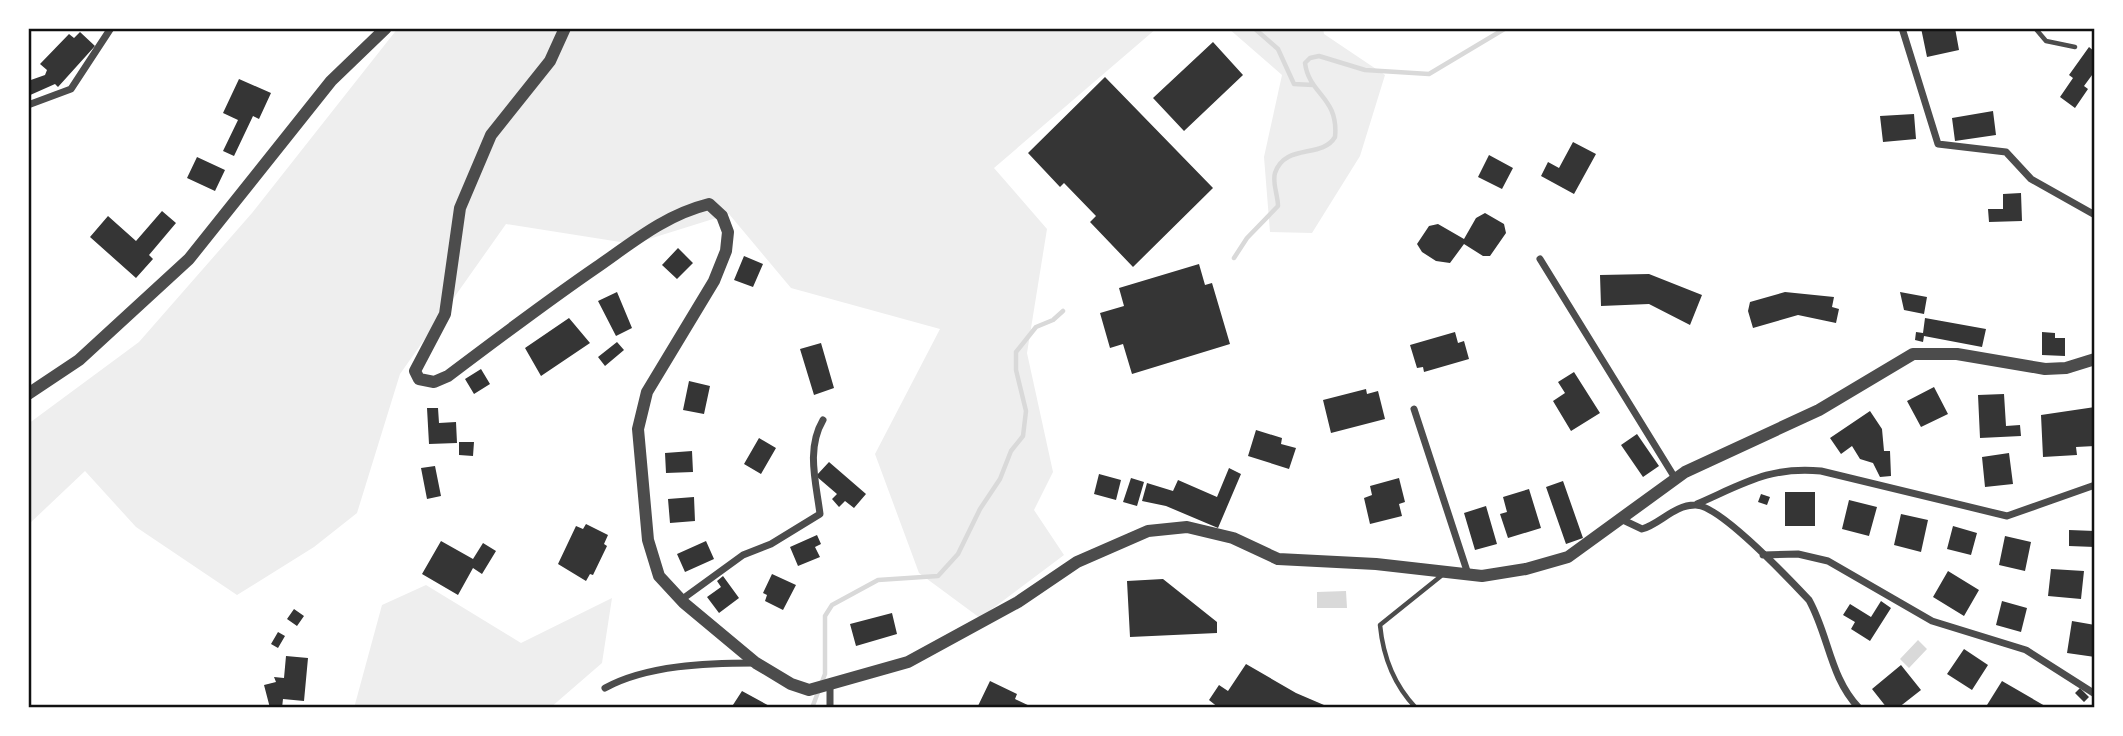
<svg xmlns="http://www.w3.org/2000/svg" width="2123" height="736" font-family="'Titillium Web',sans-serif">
<rect width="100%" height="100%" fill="#fff"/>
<path fill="#eee" d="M 398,28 L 1157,28 L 994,168 L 1047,229 L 1027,353 L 1053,472 L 1034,510 L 1064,555 L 980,618 L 919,573 L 875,454 L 940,329 L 791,288 L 729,214 L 633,244 L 506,224 L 400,374 L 357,513 L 314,547 L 237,595 L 136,527 L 85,471 L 28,525 L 28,424 L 139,342 L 252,213 Z
M 1228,28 L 1323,28 L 1324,34 L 1385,75 L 1360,156 L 1312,233 L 1270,232 L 1264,157 L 1282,75 Z
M 426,585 L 521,643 L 612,598 L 602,663 L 550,708 L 354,708 L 382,605 Z"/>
<path fill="#d9d9d9" d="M 1346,591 L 1347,608 L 1317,608 L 1317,592 Z
M 1918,640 L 1927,649 L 1909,668 L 1900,659 Z"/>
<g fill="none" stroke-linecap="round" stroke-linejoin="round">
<path stroke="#d9d9d9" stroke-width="4.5" d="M 1254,28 L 1278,49 L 1294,84 L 1313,85
M 1234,258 L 1247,238 L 1278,206 C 1278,195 1272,183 1275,173 C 1285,143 1322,159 1335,137 C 1339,97 1309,95 1305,63 L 1310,58 L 1319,56 L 1365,70 L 1429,74 L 1506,28
M 812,708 L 825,674 L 825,616 L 832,605 L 878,580 L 938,576 L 958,554 L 980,509 L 1000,479 L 1011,451 L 1023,436 L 1026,411 L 1016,370 L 1016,352 L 1036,327 L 1053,320 L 1063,311"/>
</g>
<path fill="#353535" d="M 1921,28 L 1955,28 L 1959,50 L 1927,57 Z
M 80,32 L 95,46 L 58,87 L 55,84 L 28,96 L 28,81 L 45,75 L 47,70 L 40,64 L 69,34 L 74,38 Z
M 1213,42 L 1243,75 L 1184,131 L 1153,98 Z
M 2089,47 L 2095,52 L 2095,71 L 2084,86 L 2088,89 L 2075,108 L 2060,97 L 2073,78 L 2069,75 Z
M 1105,77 L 1213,188 L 1133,267 L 1090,222 L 1096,216 L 1064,183 L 1060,187 L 1028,153 Z
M 239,79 L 271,93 L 259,119 L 253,116 L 234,156 L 223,151 L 238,120 L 223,113 Z
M 1993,111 L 1996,135 L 1955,141 L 1952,118 Z
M 1914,114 L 1916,139 L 1883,142 L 1880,116 Z
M 1573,142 L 1596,154 L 1574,194 L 1541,176 L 1548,162 L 1559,168 Z
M 1489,155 L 1513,168 L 1502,189 L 1478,177 Z
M 197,157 L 225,170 L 215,191 L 187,178 Z
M 2021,193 L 2022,221 L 1989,222 L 1988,209 L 2003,209 L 2003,194 Z
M 162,211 L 176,223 L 149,255 L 153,259 L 136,278 L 90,237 L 108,216 L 136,241 Z
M 1485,213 L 1504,224 L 1506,233 L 1490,256 L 1483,256 L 1464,244 L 1450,263 L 1436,261 L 1422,252 L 1417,244 L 1429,226 L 1438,224 L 1464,239 L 1476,218 Z
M 678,248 L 693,263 L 677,279 L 662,265 Z
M 744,256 L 763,264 L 753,287 L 734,280 Z
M 1199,264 L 1205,285 L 1212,283 L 1230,344 L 1132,374 L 1123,344 L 1110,348 L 1100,313 L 1124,306 L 1119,288 Z
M 1649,274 L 1702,295 L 1690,325 L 1649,304 L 1601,306 L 1600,275 Z
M 617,292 L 632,328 L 616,336 L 598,301 Z
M 1785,292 L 1834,297 L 1832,307 L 1839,309 L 1836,323 L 1798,315 L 1753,328 L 1748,311 L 1750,302 Z
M 1900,292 L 1927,297 L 1924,314 L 1904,310 Z
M 569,318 L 590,343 L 541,376 L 525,348 Z
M 1925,318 L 1986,329 L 1982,347 L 1924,336 L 1923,342 L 1915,340 L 1916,332 L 1923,333 Z
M 1455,332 L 1458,343 L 1464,341 L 1469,359 L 1424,372 L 1423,367 L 1417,368 L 1410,345 Z
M 2042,332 L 2055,333 L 2055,338 L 2065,338 L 2065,356 L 2042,355 Z
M 617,342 L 624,350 L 605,366 L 598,357 Z
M 821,343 L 834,388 L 814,395 L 800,349 Z
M 481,369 L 490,384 L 474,394 L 465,379 Z
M 1574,372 L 1600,413 L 1571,431 L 1553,401 L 1565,393 L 1558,382 Z
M 689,381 L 710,386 L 704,414 L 683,410 Z
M 1934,387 L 1948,414 L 1921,427 L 1907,401 Z
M 1366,389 L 1367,394 L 1378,391 L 1385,419 L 1331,433 L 1323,400 Z
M 2004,394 L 2006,426 L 2020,425 L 2021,436 L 1980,438 L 1978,395 Z
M 2095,407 L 2095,446 L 2076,447 L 2077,455 L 2043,457 L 2041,415 Z
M 427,408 L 438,408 L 439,423 L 456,422 L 457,443 L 429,444 Z
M 1870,411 L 1882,429 L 1884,451 L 1890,451 L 1891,476 L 1880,477 L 1873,463 L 1860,459 L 1852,446 L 1841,454 L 1830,438 Z
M 1256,430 L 1282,438 L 1281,444 L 1296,448 L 1289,469 L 1248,456 Z
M 1637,434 L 1659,466 L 1643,477 L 1621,445 Z
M 759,438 L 776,448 L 761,474 L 744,464 Z
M 459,442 L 474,442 L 473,456 L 459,455 Z
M 692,451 L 693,472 L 666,473 L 665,453 Z
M 2009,453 L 2013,484 L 1985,487 L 1982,457 Z
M 829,462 L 866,494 L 854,508 L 845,501 L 839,507 L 832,499 L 837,494 L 816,476 Z
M 435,466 L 441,496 L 427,499 L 421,468 Z
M 1229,468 L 1241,474 L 1218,528 L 1166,506 L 1142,501 L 1147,483 L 1173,491 L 1178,480 L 1217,497 Z
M 1099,474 L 1121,480 L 1116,500 L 1094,494 Z
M 1131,478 L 1144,482 L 1137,506 L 1123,502 Z
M 1399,478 L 1405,502 L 1399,504 L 1402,516 L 1370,524 L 1364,498 L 1372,495 L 1370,486 Z
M 1563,481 L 1583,538 L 1566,544 L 1546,487 Z
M 1529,489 L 1541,528 L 1508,538 L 1500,514 L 1507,512 L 1503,497 Z
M 1785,492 L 1815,492 L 1815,526 L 1785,526 Z
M 1761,494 L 1770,497 L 1767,505 L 1758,502 Z
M 694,497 L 695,521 L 670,523 L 668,499 Z
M 1849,500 L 1877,507 L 1869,536 L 1842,529 Z
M 1486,506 L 1497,544 L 1475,550 L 1464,513 Z
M 1901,514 L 1928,520 L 1921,552 L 1894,545 Z
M 586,524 L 608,535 L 604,544 L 607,546 L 593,575 L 590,574 L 586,581 L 558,564 L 576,526 L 583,529 Z
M 1953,526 L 1977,533 L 1971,555 L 1947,549 Z
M 2069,530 L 2095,531 L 2095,547 L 2069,546 Z
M 817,535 L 821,544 L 815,547 L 820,557 L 798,566 L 790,547 Z
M 2005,536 L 2031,542 L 2025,571 L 1999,565 Z
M 441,541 L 473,559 L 483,543 L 496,551 L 482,574 L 473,568 L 458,595 L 422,574 Z
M 706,541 L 714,559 L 685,572 L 677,554 Z
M 2051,569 L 2084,571 L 2081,599 L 2048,596 Z
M 1948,571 L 1979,590 L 1964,616 L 1933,597 Z
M 772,574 L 796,585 L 783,610 L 765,601 L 767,595 L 763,593 Z
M 723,576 L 739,598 L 719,613 L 707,597 L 721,587 L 717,581 Z
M 1163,579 L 1217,622 L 1217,633 L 1130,637 L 1127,581 Z
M 1881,601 L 1891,608 L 1870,641 L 1851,629 L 1855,622 L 1843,615 L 1850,604 L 1871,617 Z
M 2002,601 L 2027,608 L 2021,632 L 1996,625 Z
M 294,609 L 304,616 L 297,626 L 287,619 Z
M 892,613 L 897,634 L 856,646 L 850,624 Z
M 2072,621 L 2095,625 L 2095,657 L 2067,653 Z
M 278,632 L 285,636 L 278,648 L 271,644 Z
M 1964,649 L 1988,665 L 1972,690 L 1947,674 Z
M 286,656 L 308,658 L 304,701 L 283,699 L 282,708 L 270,708 L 264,685 L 276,682 L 274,677 L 284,678 Z
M 1246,664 L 1296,693 L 1331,708 L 1219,708 L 1209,700 L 1219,685 L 1228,691 Z
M 1901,665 L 1921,690 L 1898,708 L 1887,708 L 1872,689 Z
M 990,681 L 1017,694 L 1015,699 L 1034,708 L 977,708 Z
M 2002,681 L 2045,706 L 2043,708 L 1987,705 Z
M 2080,688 L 2089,697 L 2084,702 L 2075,693 Z
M 742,691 L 773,708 L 731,708 Z"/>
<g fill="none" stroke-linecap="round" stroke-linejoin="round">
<path stroke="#4c4c4c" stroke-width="4.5" d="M 2035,28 L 2046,41 L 2075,47
M 1416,708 C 1394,685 1383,656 1380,625 L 1441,576"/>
<path stroke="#4c4c4c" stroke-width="7" d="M 1902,28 L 1938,144 L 2006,152 L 2031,179 L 2095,215
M 28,105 L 71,89 L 111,28
M 1540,259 L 1675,478
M 1414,409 L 1468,574
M 1697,504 C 1743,484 1770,466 1821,471 L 2007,516 L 2095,485
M 1623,520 L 1642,529 C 1660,524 1674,505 1695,505 C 1719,504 1791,581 1809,600 C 1829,636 1830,678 1859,708
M 1763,555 L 1798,554 L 1828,561 L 1932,621 L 2026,650 L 2095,694
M 681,600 L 743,555 L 771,544 L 820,514 C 816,482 806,449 823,420
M 830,687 L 830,708
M 605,688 C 647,665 707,663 755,663"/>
<path stroke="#4c4c4c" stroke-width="12" d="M 565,28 L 550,61 L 491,135 L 460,208 L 445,314 L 415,371 L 419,379 L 434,382 L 448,376 C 497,339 546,302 597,267 C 633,242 665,215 709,204 L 722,216 L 728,232 L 726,251 L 714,281 L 647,392 L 638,429 L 648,540 L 659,576 L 684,603 L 756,663 L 791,684 L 809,690 L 908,662 L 1018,602 L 1077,562 L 1148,531 L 1187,527 L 1233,538 L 1278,559 L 1376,564 L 1482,576 L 1526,569 L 1568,557 L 1685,472 L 1819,410 L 1913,354 L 1957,354 L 2045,369 L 2066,368 L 2095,359
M 28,394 L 79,360 L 189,259 L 331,81 L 386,28"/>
</g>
<rect width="2123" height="736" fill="none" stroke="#ffffff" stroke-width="60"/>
<rect x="30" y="30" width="2063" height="676" fill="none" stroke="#111" stroke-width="2.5"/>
</svg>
